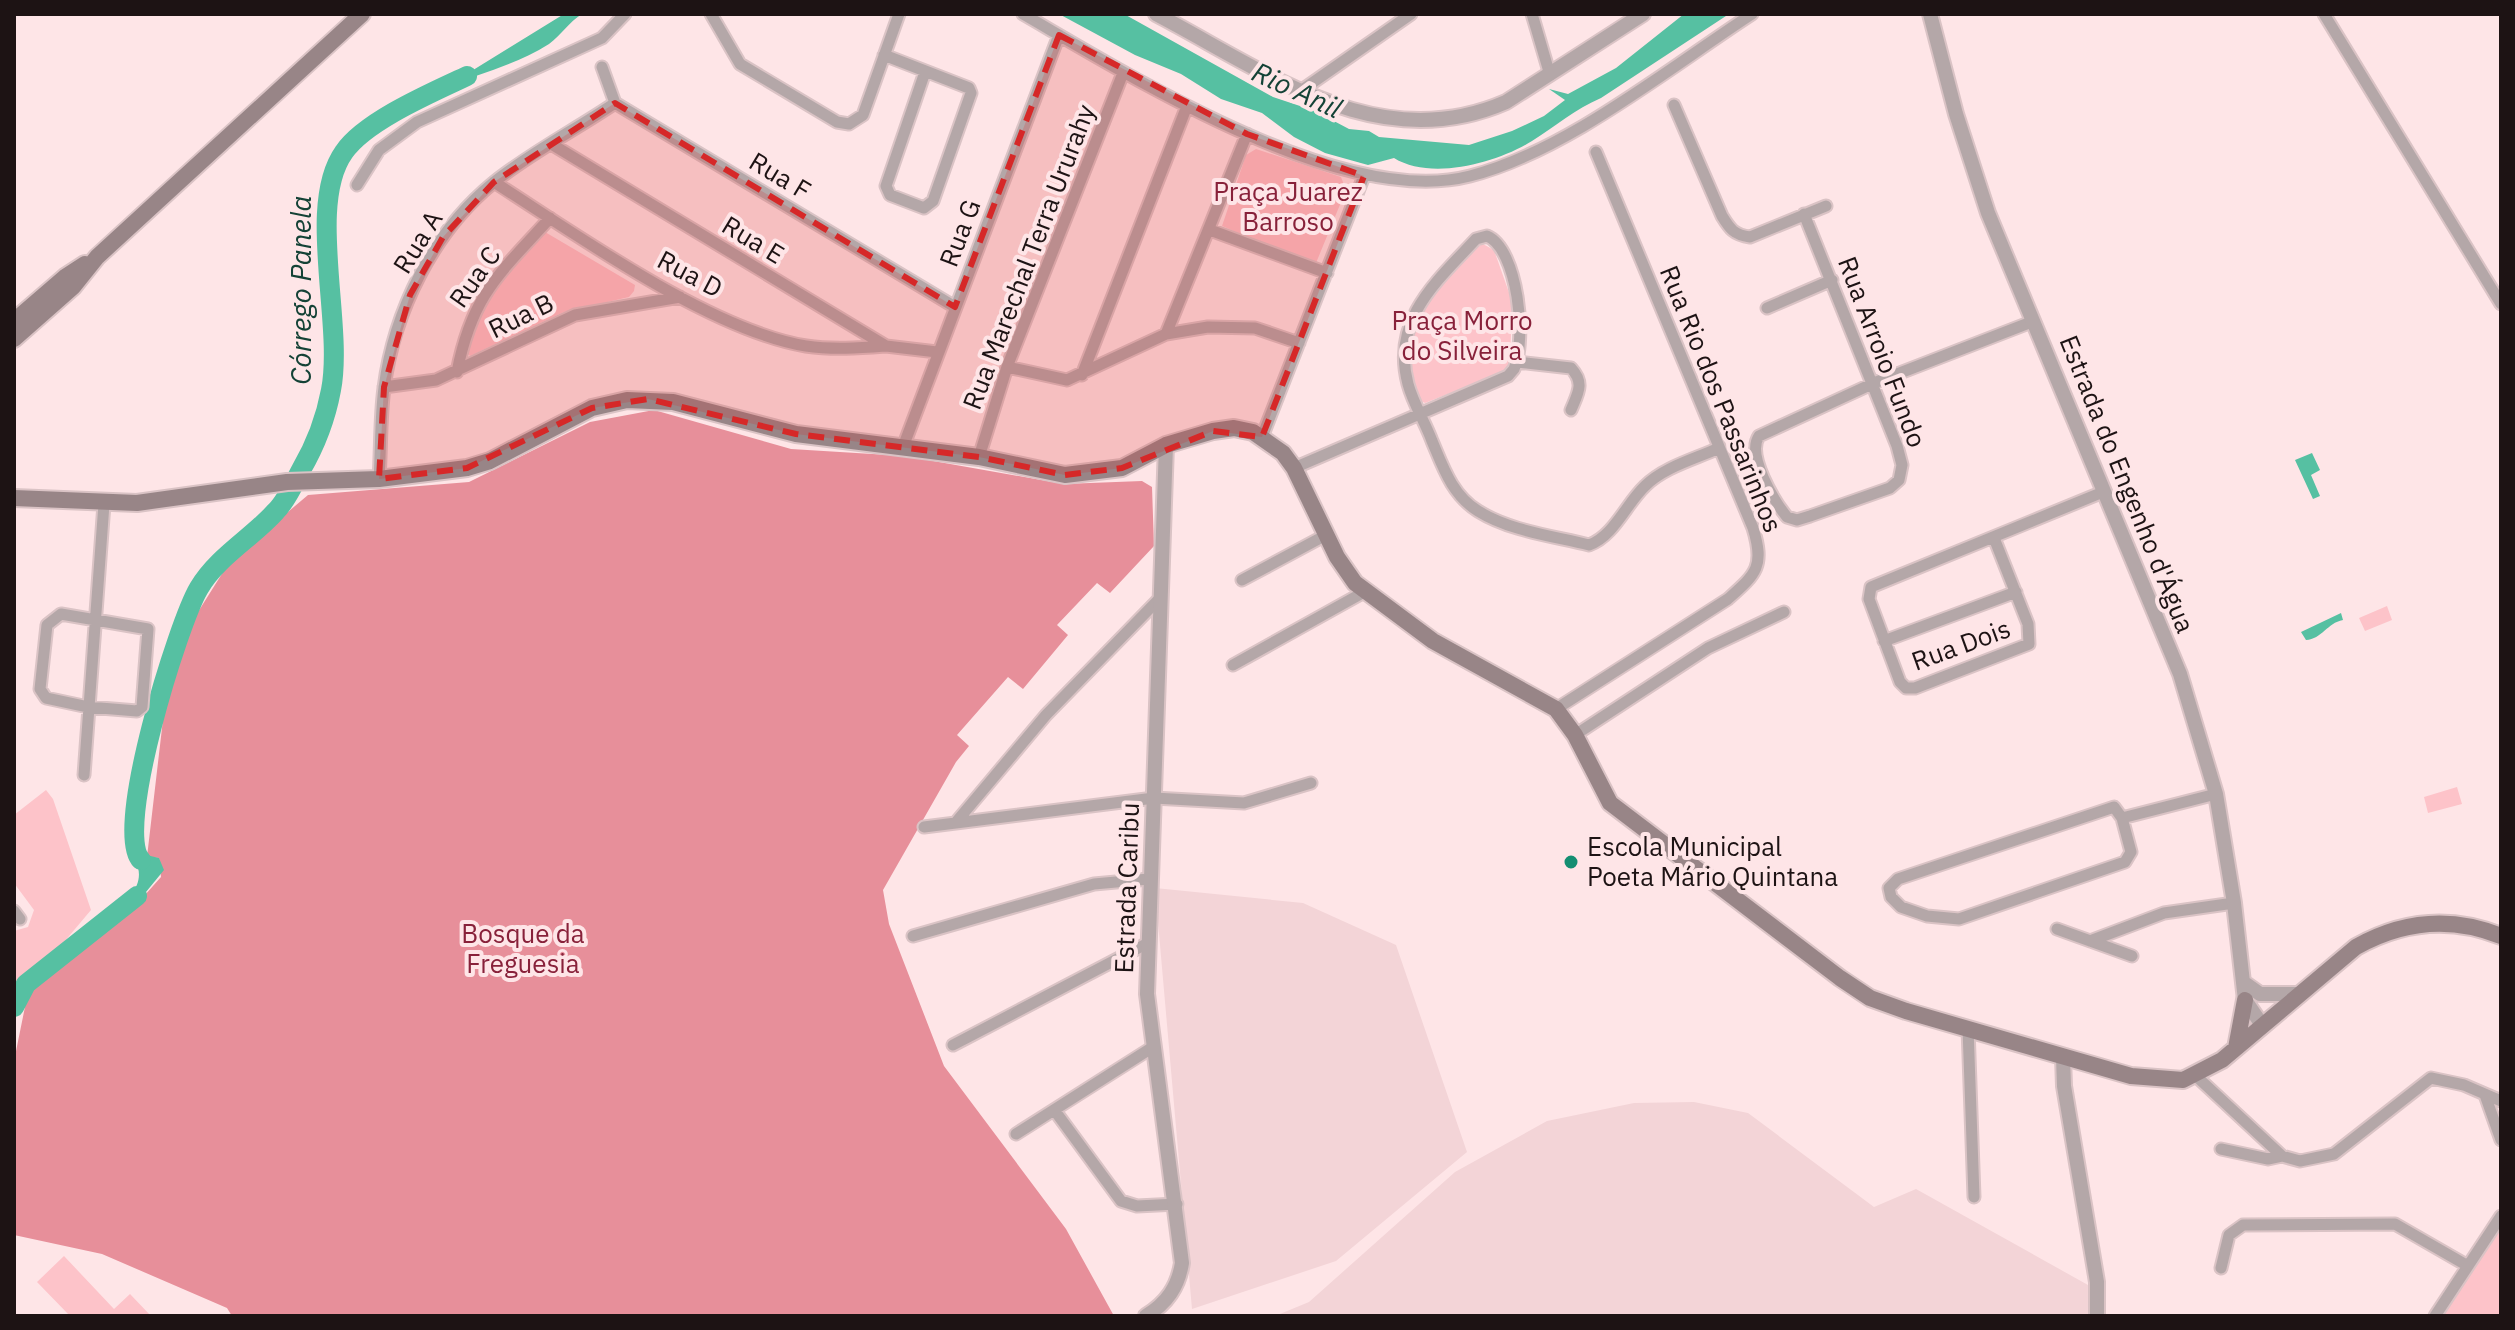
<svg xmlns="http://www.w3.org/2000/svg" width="2515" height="1330" font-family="'IBM Plex Sans',sans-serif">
<rect width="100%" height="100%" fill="#fee5e7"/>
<path fill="#f3d4d7" d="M 1155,888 L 1303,903 L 1396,945 L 1467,1152 L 1336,1261 L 1192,1309 Z
M 1694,1102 L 1748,1113 L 1874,1207 L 1916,1189 L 2088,1285 L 2089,1316 L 1275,1316 L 1309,1302 L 1455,1172 L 1547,1121 L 1634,1103 Z"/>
<path fill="#fdc3c9" d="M 1256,149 L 1341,177 L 1346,190 L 1316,263 L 1308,263 L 1222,226 L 1246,155 Z
M 545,232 L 635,285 L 634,291 L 629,297 L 564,312 L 470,356 L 464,351 C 482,299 506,269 545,232 Z
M 1483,244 L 1494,250 L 1512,301 L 1510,366 L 1501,373 L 1425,403 L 1419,400 C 1413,383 1403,365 1406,346 C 1411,317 1456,256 1483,244 Z
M 2387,606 L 2392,620 L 2365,631 L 2359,618 Z
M 2457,787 L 2462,804 L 2428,813 L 2424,797 Z
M 46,790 L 53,799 L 91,910 L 48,961 L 14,1016 L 14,931 L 28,927 L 34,910 L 14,883 L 14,815 Z
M 2501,1222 L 2501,1316 L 2442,1316 Z
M 64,1256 L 114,1309 L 130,1294 L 151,1316 L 70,1316 L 37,1282 Z"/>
<path fill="#e78f9a" d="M 654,410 L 791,449 L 905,456 L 1064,484 L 1142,481 L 1152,487 L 1154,546 L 1110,593 L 1097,583 L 1057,625 L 1068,635 L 1023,689 L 1008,677 L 957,735 L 969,746 L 956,762 L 883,890 L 889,924 L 944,1066 L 1066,1229 L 1114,1316 L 232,1316 L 227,1308 L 102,1254 L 14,1235 L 14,1061 L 26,1002 L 45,971 L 128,914 L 161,877 L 159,858 L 147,857 L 164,711 L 186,631 L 230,561 L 308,495 L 469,482 L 590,422 Z"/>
<path fill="#56c0a2" d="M 564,14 L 582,14 C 569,22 561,35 549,44 C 516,65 480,73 444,88 Z
M 1059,14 L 1124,14 L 1273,97 L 1315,111 L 1349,129 L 1369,131 L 1379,137 L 1469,145 L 1512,131 L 1544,116 L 1565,100 L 1549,89 L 1568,94 L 1616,68 L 1684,14 L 1729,14 L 1601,98 C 1575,109 1556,126 1532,141 C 1497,163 1431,181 1394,158 L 1368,165 L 1325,153 L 1294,137 L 1262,113 L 1221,99 L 1181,74 L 1135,55 Z
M 2312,453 L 2320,470 L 2311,475 L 2320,496 L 2313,499 L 2295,460 Z
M 2341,613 L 2343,620 C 2327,623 2322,639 2306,640 L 2301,632 Z
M 132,838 L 138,853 L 159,858 L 164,870 L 128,914 L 117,913 C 127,902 143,885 138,868 C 134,856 128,851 132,838 Z"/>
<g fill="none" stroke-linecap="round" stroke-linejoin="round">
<path stroke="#56c0a2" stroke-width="20" d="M 141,860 C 113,833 178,623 199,588 C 217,557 253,537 276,511 C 287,500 294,483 301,470 C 315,446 326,417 331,390 C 344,324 306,205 344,152 C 365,121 433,92 467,76
M 14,1007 L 26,984 L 137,896"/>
<defs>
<path id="minor" d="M 711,14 L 740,64 L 837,122 L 849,124 L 863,115 L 899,14
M 1023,14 C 1132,77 1342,209 1470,176 C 1565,152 1669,68 1752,14
M 1532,14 L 1550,75
M 2324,14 L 2501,304
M 884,55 L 969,88 L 971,93 L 933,201 L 924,208 L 890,195 L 886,186 L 925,72
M 602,67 L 615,103 L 955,307
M 1302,90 L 1411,14
M 1674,105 L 1722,216 C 1730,229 1734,235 1750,237 L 1826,206
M 553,145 L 886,346 L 937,352
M 494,182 C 577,235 710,330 806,346 C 833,350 859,348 885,346
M 357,185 L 379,150 L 417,122 L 602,38 L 625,14
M 1804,214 L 1897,446 L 1902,465 L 1899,480 L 1890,488 L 1810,516 L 1797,520 L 1787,517 C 1774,501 1746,455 1759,436 L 1874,383 L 2034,321
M 1210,230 L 1327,273
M 1767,308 L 1832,280
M 1166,334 L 1247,134
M 1517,362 L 1571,368 C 1585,383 1578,393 1571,410
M 1007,367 L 1067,380 L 1166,334 L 1208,327 L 1255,328 L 1299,343
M 457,372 C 472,295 499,274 550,218
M 1082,375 L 1187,106
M 384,387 L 436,380 L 575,315 L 680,297
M 1262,437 L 1364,176
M 903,447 L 1059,35
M 979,457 L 1007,367 L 1123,73
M 1294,468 L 1508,376 L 1514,369 C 1527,340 1518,249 1487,236 L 1476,239 C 1436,282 1391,320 1408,384 C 1413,403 1425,422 1432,441 C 1443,467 1452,495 1478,511 C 1510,531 1553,536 1589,545 C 1614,536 1626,504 1645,486 C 1664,467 1695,459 1719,448
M 379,479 C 381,449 380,417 384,388 C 394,311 433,232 493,183 C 530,153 575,130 615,103
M 1994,538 L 2028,624 L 2029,644 L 1915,688 L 1906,688 L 1900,682 L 1869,599 L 1871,587 L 2103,492
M 1242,580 L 1326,535
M 61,614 L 148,629 L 142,707 L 137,711 L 88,707 L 46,698 L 40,689 L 47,625 Z
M 1884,641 L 2016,592
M 1233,665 L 1366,591
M 1556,709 L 1728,599 C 1756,574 1765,567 1753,528 L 1596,152
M 1575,735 L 1708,648 L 1784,612
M 84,775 L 104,504
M 2114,807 L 2122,818 L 2131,852 L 2125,862 L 1959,919 L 1927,916 L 1901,907 L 1891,897 L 1889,888 L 1898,879 Z
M 2122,818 L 2216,794
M 957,821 L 1046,715 L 1161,597
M 924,827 L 1154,798 L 1244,803 L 1311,783
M 14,911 L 20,919
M 2057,929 L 2132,956
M 913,936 L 1094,884 L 1149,879
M 2090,941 L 2164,913 L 2234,903
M 1968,1028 L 1974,1197
M 953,1045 L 1146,944
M 2196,1076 L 2282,1156
M 2485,1095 L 2501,1140
M 1055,1111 L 1121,1201 L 1137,1206 L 1177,1204
M 1016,1134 L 1153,1047
M 2221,1149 L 2268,1159 L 2282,1156 L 2300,1161 L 2334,1154 L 2431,1078 L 2464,1085 L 2501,1101
M 2221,1268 L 2229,1235 L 2243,1225 L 2395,1224 L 2468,1266
M 2435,1316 L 2501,1216"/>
<path id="tertiary" d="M 1156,14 C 1267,72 1378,158 1506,102 L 1643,14
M 1930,14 L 1956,114 L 1988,213 L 2180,674 L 2216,794 L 2234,903 L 2245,1000 L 2262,1025
M 2243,982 L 2260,994 L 2298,994
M 2063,1057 L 2064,1086 L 2097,1282 L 2097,1316
M 1146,1316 C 1167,1303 1178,1287 1182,1263 L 1147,994 L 1166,445"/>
<path id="secondary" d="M 14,321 L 65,277 L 85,264
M 14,339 L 73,287 L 97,257 L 362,14
M 14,498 L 137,503 L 287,482 L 379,479 L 467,468 L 490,461 L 592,408 L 627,400 L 673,402 L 796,434 L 979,457 L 1065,475 L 1122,468 L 1166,445 L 1213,431 L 1234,428 L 1253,432 L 1283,453 L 1294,468 L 1337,557 L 1355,583 L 1433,641 L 1556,709 L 1575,735 L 1610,803 L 1840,978 L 1870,998 L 1906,1011 L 2131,1076 L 2183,1080 L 2222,1060 L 2356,947 C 2402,921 2451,916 2501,936
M 2236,1048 L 2245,1000"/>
</defs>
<use href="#minor" stroke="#dac3c5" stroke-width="15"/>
<use href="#tertiary" stroke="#dac3c5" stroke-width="18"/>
<use href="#secondary" stroke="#dac3c5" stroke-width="20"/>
<use href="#minor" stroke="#b4a7a8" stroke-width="11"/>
<use href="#tertiary" stroke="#b4a7a8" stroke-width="14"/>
<use href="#secondary" stroke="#988587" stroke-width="16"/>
</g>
<path fill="#d62828" fill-opacity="0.2" stroke="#d62828" stroke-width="6" stroke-dasharray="16 10" stroke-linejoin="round" d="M 1059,35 L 1247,134 L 1364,176 L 1262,437 L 1213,431 L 1122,468 L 1065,475 L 979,457 L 796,434 L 648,399 L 592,408 L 467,468 L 379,479 L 384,387 L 410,295 L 443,237 L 494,182 L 615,103 L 955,307 Z"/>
<circle fill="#148e72" stroke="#fee5e7" stroke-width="3" cx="1571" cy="862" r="8"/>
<g text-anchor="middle" stroke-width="8" stroke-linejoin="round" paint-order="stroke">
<g font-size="26" fill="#1d1314" stroke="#fee5e7">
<text transform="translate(780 176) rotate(31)" y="9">Rua F</text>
<text transform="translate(960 233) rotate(-69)" y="9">Rua G</text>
<text transform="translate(753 240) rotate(31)" y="9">Rua E</text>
<text transform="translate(418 242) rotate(-58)" y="9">Rua A</text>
<text transform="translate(1029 257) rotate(-69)" y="9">Rua Marechal Terra Ururahy</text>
<text transform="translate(690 274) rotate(28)" y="9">Rua D</text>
<text transform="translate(475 277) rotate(-55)" y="9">Rua C</text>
<text transform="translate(521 316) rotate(-26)" y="9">Rua B</text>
<text transform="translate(1882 352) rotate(69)" y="9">Rua Arroio Fundo</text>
<text transform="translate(1721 399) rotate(68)" y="9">Rua Rio dos Passarinhos</text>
<text transform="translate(2127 484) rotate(68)" y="9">Estrada do Engenho d'Água</text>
<text transform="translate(1961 645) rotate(-20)" y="9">Rua Dois</text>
<text transform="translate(1127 888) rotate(-88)" y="9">Estrada Caribu</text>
</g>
<g font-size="26" fill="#88213a" stroke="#fee5e7">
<text x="1288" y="201">Praça Juarez<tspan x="1288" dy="30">Barroso</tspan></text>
<text x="1462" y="330">Praça Morro<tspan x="1462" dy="30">do Silveira</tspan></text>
<text x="523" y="943">Bosque da<tspan x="523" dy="30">Freguesia</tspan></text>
</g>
<g font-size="26" fill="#1d1314" stroke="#fee5e7" text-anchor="start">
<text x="1587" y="856">Escola Municipal<tspan x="1587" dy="30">Poeta Mário Quintana</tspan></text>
</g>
<g font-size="28" font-style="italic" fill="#144236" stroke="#fee5e7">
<text transform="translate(1297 90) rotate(25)" y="10">Rio Anil</text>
<text transform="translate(301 290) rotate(-90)" y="10">Córrego Panela</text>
</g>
</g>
<rect width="2515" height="1330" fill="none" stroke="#1d1314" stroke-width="32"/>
</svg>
